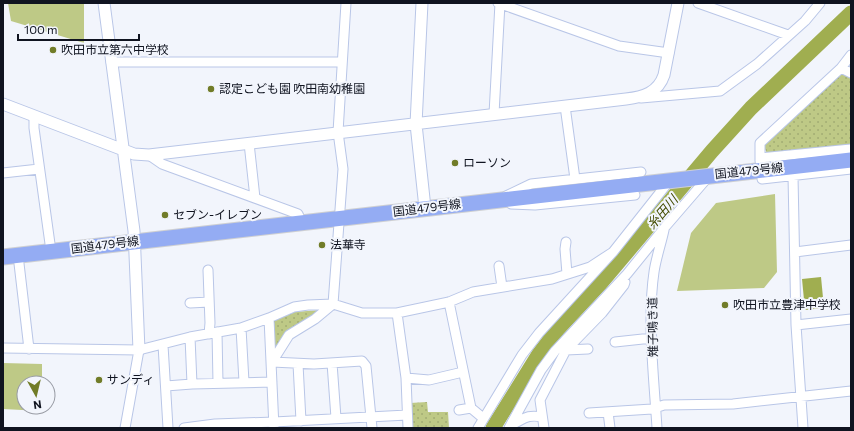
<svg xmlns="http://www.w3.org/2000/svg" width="854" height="431" font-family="Commissioner,'Noto Sans JP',sans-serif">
<defs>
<pattern id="grass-dots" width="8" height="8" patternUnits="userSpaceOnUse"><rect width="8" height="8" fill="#bec986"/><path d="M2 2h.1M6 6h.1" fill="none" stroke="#a2ac73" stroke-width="1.8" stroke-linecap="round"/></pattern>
</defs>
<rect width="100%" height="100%" fill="#f2f5fc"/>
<path fill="url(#grass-dots)" d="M 843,73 L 851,78 L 851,144 L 767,154 L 764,146 L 839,74 Z
M 321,310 L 275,350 L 274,321 L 294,312 Z
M 427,402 L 428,412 L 448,412 L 449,428 L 411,428 L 410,403 Z"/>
<path fill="#bec986" d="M 8,3 L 84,3 L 84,43 L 11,21 Z
M 775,194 L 777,272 L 764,288 L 677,291 L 691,233 L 716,203 Z
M 3,363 L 42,364 L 42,383 L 24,383 L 24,407 L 41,407 L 41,411 L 3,409 Z"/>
<path fill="#a0ae50" d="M 821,277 L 824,308 L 805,310 L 802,279 Z"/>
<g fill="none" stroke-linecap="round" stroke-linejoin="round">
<path stroke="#a0ae50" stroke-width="15" d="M 493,428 L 539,354 L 558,329 L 600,284 L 712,151 L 751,108 L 851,13"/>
<defs>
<path id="minor" d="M 346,3 L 338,132 L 343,169 L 333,304 L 315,319 L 289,335 L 272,362 L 314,364 L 362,361 L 366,366 L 372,428
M 498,3 L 619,46 L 669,53
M 698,3 L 788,35
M 111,62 L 342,62
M 841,68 L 851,73
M 641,98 L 720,91 L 757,64 L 805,21 L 820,3
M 565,106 L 575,179
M 494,114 L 500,3
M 34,116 L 34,128 L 51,251
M 249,143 L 255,198
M 149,155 L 162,164 L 298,214 L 302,223
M 760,158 L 851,149
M 760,161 L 760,143 L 841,68 L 851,55
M 3,173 L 39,169
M 793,176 L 796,325 L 803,428
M 762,179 L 851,169
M 506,196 L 531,184 L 641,172
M 511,204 L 535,205 L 635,195
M 566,242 L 565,249 L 567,274
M 795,252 L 851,245
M 18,255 L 29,349
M 499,266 L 502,287
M 208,270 L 210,323 L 209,334
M 449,302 L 471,408 L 483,418
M 190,303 L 209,302
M 397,313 L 406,378 L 408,428
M 269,318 L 274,428
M 796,325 L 851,319
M 241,328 L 244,382
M 217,332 L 218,383
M 190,337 L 192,384
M 615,342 L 652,338
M 163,345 L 168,428
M 3,348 L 139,350 L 190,337 L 241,328 L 269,318 L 294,307 L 308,305 L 333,304 L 362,313 L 397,313 L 449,302 L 473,292 L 552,279 L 590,267 L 613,252
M 566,350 L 588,349
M 332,363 L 336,418
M 298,364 L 301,421
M 406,378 L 429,380 L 463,372
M 166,386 L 192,384 L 272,382
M 459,410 L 471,408
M 608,412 L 610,428
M 589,413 L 652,409 L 664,405 L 733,404 L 851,391
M 511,425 C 524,419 527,414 542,417
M 125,428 L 139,350
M 184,428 L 215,424 L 274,422 L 407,415
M 478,428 L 522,355 L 539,333 L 613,252 L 670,180
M 509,428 L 541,370 L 555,351 L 627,274 L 665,227 L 709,176
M 544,428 L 540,400 L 566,350 L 602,313 L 624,285 L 625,282
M 657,428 C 654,379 647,320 654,272 C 656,258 661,244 664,230"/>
<path id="tertiary" d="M 104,3 L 134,231 L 139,350
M 422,3 L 416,124 L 425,208
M 3,104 L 134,154 L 149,155 L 626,99 C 643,97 658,93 664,75 L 678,3"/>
<path id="trunk" d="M 3,257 L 851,160"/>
</defs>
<use href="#minor" stroke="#b9c6e7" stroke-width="11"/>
<use href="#tertiary" stroke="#b9c6e7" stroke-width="13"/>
<use href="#trunk" stroke="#cfd0d2" stroke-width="17"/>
<use href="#minor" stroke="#fff" stroke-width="9"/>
<use href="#tertiary" stroke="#fff" stroke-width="11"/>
<use href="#trunk" stroke="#94acf3" stroke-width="15"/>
</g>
<g fill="#717c28" stroke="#f2f5fc" stroke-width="1.5">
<circle cx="53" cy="50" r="4"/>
<circle cx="211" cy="89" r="4"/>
<circle cx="455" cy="163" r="4"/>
<circle cx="165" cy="215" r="4"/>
<circle cx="322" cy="245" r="4"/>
<circle cx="725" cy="305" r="4"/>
<circle cx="99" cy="380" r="4"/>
</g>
<g text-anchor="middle" stroke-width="4" stroke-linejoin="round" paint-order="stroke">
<g font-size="12" fill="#101420" stroke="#f2f5fc" text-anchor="start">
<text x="61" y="54">吹田市立第六中学校</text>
<text x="219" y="93">認定こども園 吹田南幼稚園</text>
<text x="463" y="167">ローソン</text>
<text x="173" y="219">セブン-イレブン</text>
<text x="330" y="249">法華寺</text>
<text x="733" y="309">吹田市立豊津中学校</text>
<text x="107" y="384">サンディ</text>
</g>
<g font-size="12" fill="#101420" stroke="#f2f5fc">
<text transform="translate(749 171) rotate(-6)" y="4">国道479号線</text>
<text transform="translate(427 208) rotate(-7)" y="4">国道479号線</text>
<text transform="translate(105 245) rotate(-7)" y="4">国道479号線</text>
<text transform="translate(653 327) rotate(-91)" y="4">雉子鳴き道</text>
</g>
<g font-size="13" font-style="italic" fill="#444c01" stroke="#f2f5fc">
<text transform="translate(662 212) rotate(-49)" y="5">糸田川</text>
</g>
</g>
<rect width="854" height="431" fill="none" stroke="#101420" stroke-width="8"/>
<g transform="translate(36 395) rotate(172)"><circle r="19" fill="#f2f5fc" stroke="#989ba4"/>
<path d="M0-3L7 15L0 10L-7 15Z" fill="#717c28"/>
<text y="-6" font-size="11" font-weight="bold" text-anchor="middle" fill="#101420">N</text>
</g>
<path d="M18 34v6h121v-6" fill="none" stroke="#101420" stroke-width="2"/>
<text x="24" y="34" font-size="12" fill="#101420" stroke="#f2f5fc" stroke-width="3" paint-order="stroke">100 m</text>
</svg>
